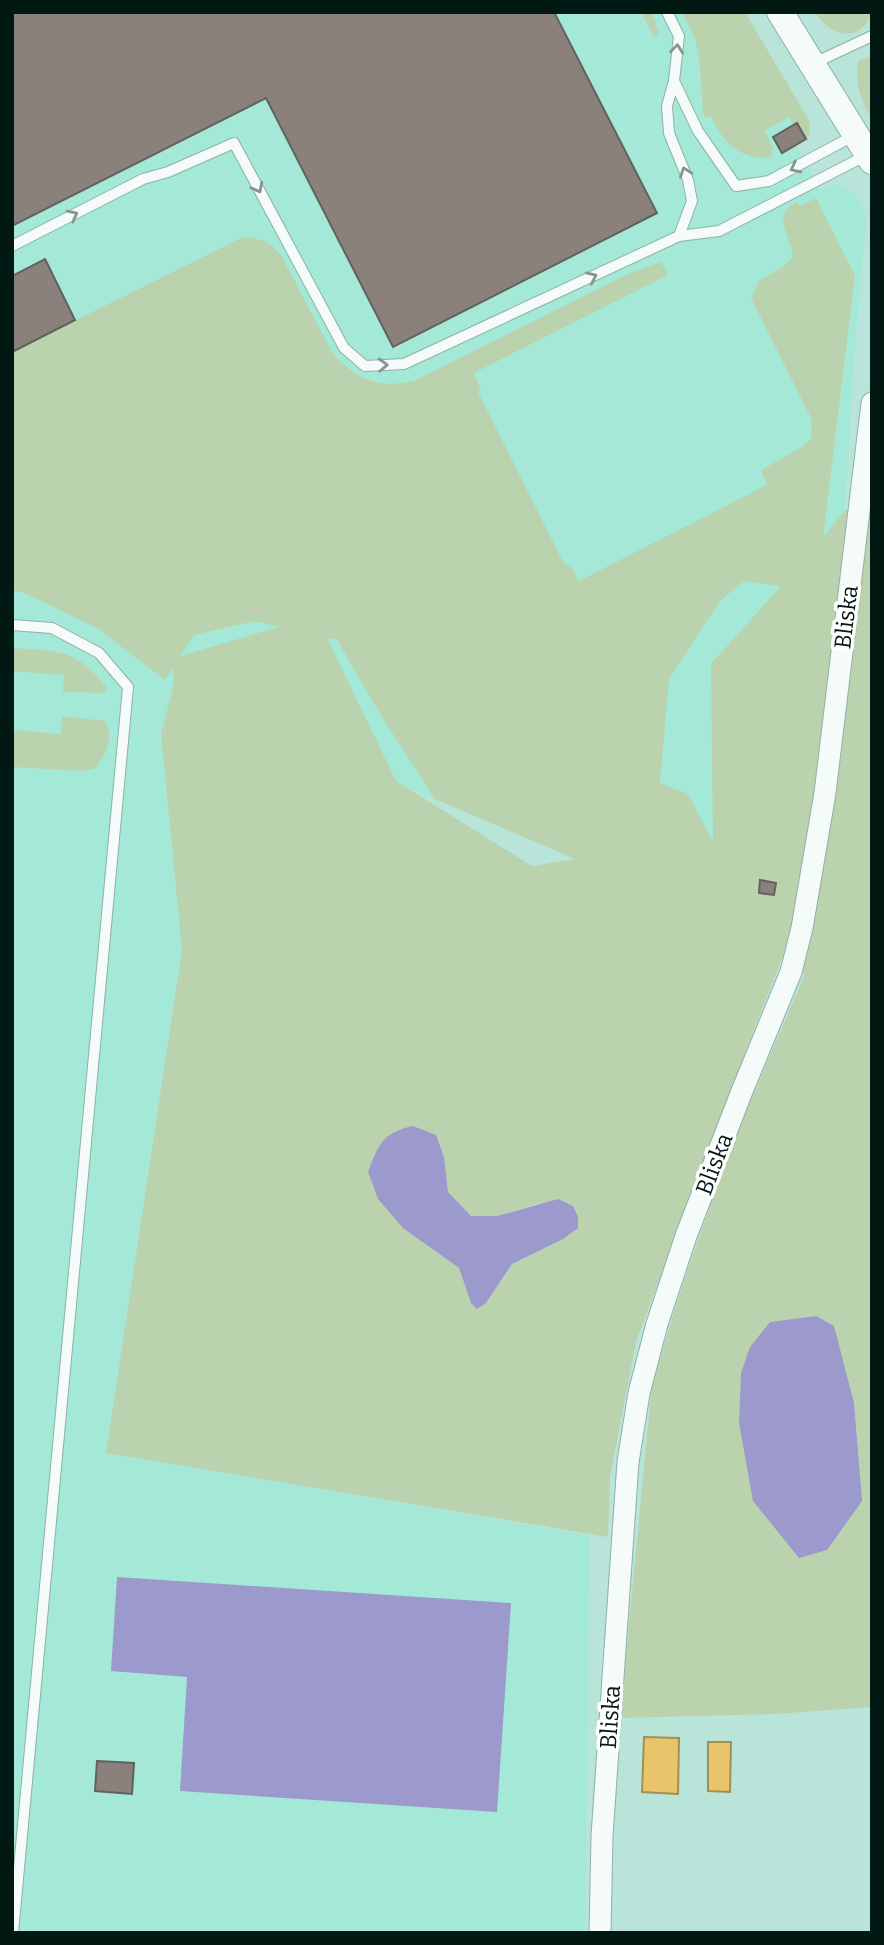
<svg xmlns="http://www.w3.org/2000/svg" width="884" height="1945" font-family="Bitter,serif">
<rect width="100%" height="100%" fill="#b9e4d9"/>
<path fill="#a4e8d7" d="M 12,12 L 738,12 L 797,123 L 797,145 L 820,190 L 837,184 L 857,195 L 866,220 L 856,334 L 841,569 L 699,912 L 173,687 L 161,734 L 182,950 L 106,1452 L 590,1536 L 585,1933 L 12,1933 Z"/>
<path fill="#bad3ae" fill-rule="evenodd" d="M 641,12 L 652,12 L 659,33 L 654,37 Z
M 682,12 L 745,12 L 810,122 L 808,142 L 797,123 L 794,125 L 789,117 L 764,131 L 774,149 L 771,151 L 773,156 C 744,164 721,141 711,116 L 705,118 L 703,113 L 699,55 L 695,39 Z
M 815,12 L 872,12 C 861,44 830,37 815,12 Z
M 872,57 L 872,118 C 861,103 853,78 859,60 Z
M 816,198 L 855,276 L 823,537 L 844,512 L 866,496 L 872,468 L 872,1707 L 774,1714 L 620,1718 L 652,1384 L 685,1277 L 733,1142 L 805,974 L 782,958 L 731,1089 L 636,1342 L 610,1476 L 608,1537 L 106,1453 L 182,950 L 161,734 L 173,687 L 173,668 L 165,680 L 97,628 L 22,592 L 12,590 L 12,352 L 239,239 L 249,237 L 268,242 L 281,255 L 332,352 C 355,380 381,390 416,380 L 628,274 L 661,262 L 668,275 L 474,373 L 481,390 L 478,392 L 562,560 L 565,564 L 570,565 L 579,581 L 767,485 L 761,470 L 799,449 L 811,439 L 812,420 L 751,298 L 759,280 L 783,267 L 793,257 C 791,237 770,213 797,202 L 800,206 ZM 744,581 L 781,586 L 711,664 L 713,842 L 688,794 L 660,783 L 669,679 L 720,601 ZM 255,621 L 279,627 L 180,656 L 194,635 ZM 327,638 L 337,640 L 382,717 L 435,799 L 575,859 L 532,866 L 396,781 ZM 444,1157 L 448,1192 L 471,1216 L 497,1216 L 540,1203 L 563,1239 L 512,1264 L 486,1303 L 471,1303 L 459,1268 L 403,1228 Z
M 12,648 C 58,651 76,648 106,687 L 105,693 L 63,692 L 64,675 L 12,671 Z
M 62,716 L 105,721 C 115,737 106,754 96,768 L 83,771 L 12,767 L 12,730 L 61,734 Z"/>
<path fill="#9c99cc" d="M 413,1126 L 436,1135 L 444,1157 L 448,1192 L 471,1216 L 497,1216 L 558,1199 L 573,1206 L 578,1217 L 578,1228 L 563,1239 L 512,1264 L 486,1303 L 477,1309 L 471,1303 L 459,1268 L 403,1228 L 378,1199 L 368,1172 C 379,1144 382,1133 413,1126 Z
M 816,1316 L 834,1326 L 854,1403 L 862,1501 L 827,1550 L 799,1558 L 753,1501 L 739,1423 L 741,1373 L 750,1347 L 770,1322 Z
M 117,1577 L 511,1603 L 497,1812 L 180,1791 L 187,1677 L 111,1671 Z"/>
<path fill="#e9c46a" stroke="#a39050" stroke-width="2" d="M 644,1737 L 679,1738 L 678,1794 L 642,1792 Z
M 708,1742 L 731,1742 L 730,1792 L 708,1791 Z"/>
<path fill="#8a817c" stroke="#61625c" stroke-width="2" d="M 12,12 L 554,12 L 657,213 L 393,347 L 266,98 L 12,226 Z
M 797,123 L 806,139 L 782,153 L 773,137 Z
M 45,259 L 75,320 L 12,352 L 12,276 Z
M 760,880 L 776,883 L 774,895 L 759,893 Z
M 97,1761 L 134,1763 L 132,1794 L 95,1791 Z"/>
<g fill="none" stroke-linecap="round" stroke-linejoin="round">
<defs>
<path id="service" d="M 667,12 L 679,36 L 674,81 L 698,131 L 736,186 L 769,181 L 855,135
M 812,64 L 872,36
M 674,81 L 667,106 L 669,133 L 688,180 L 692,201 L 679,236
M 12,246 L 143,179 L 168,172 L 234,143 L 344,348 L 365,366 L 404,364 L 679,236 L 719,231 L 867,155
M 12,625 L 52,628 L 99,653 L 128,687 L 13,1933"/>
<path id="minor" d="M 600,1933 L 602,1836 L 628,1462 L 639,1393 L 657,1324 L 686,1236 L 742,1091 L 791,972 L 802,928 L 825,793 L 872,403"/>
<path id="tertiary" d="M 780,12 L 872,161"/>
</defs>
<use href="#service" stroke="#8eb0a8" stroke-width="12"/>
<use href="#minor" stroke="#8eb0a8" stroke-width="23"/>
<use href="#tertiary" stroke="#8eb0a8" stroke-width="28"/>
<use href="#service" stroke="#f4fbf9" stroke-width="10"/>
<use href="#minor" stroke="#f4fbf9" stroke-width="21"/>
<use href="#tertiary" stroke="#f4fbf9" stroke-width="26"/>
</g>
<defs><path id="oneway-chevron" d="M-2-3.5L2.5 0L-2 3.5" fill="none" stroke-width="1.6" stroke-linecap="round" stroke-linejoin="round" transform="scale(1.75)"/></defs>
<g stroke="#879592">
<use href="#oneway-chevron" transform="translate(677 49) rotate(-84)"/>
<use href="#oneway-chevron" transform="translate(795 168) rotate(153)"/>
<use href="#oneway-chevron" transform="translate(685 172) rotate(-110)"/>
<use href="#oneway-chevron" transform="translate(258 188) rotate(62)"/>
<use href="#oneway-chevron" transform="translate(73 215) rotate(-27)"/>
<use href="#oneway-chevron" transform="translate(592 277) rotate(-25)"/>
<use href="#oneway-chevron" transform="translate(383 365) rotate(-2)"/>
</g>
<g text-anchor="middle" stroke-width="7" stroke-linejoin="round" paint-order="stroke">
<g font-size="23" fill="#011813" stroke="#fff">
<text transform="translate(846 617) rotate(-83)" y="8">Bliska</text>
<text transform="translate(714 1164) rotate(-69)" y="8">Bliska</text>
<text transform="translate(610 1717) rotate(-86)" y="8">Bliska</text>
</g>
</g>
<rect width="884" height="1945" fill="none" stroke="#011813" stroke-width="28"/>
</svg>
